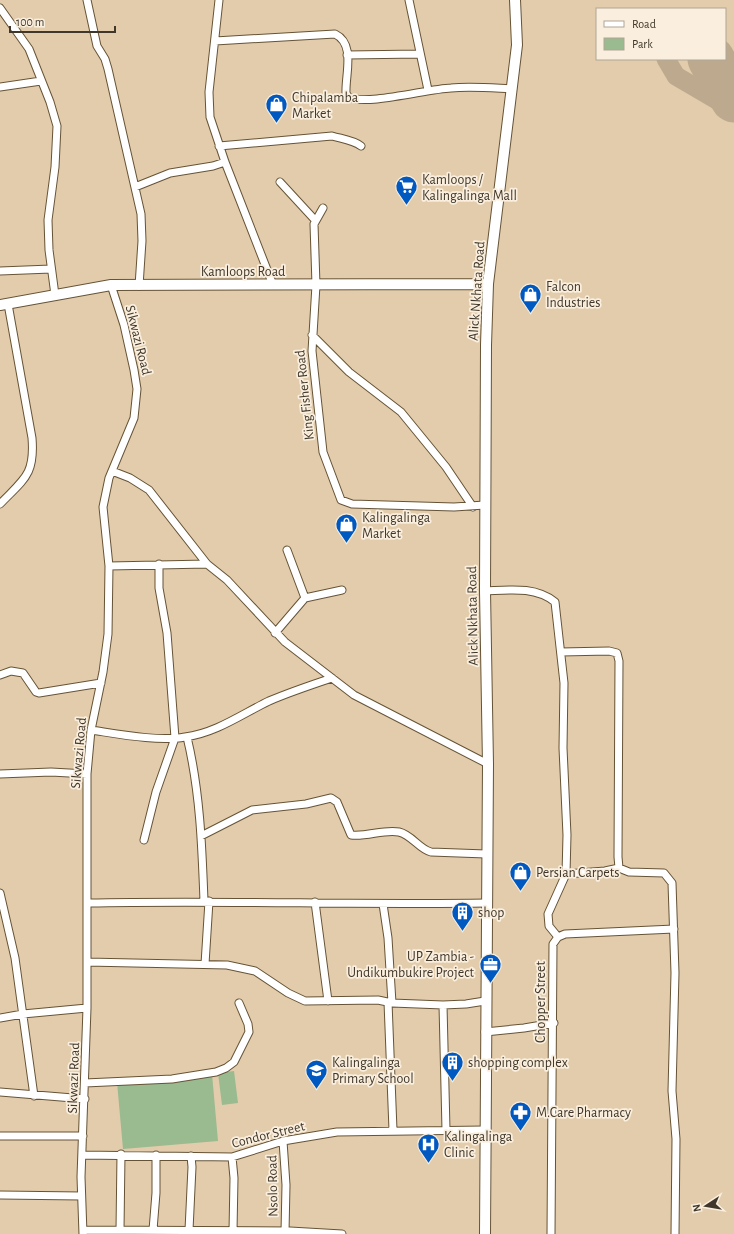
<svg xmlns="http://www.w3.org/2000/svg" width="734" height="1234" font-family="'Alegreya Sans',sans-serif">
<rect width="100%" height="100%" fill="#e2ccab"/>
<path fill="#9aba90" d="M 234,1071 L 238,1103 L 222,1105 L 218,1073 Z
M 212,1074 L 218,1141 L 123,1149 L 117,1082 Z"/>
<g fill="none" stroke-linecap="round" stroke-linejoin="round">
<path stroke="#bdaa8e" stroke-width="19" d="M 666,59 L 676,76 L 734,110"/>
<path stroke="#bdaa8e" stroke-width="47" d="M 711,59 L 734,99"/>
<defs>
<path id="street" d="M 87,0 L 97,46 L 105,59 L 108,69 L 141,214 L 142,241 L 139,286
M 219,0 L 209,92 L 210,117 L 225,162 L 273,285
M 409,0 L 428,90
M 0,8 L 29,49 L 50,102 L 57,126 L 55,167 L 48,220 L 49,250 L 55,295
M 215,41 L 335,34 C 356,44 345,75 346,93 L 348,97 C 366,106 427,89 451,88 C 471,86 492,88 512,89
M 347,55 L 420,54
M 0,87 L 41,81
M 219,146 L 332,136 C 342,139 353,140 361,146
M 280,182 L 315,220
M 135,187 L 170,173 L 213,166 L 225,162
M 323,208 L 314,224 L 316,285 L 312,351 L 323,452 L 341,500 L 352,504 L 454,507 L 485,505
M 0,271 L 51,269
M 312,335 L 349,372 L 401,412 L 446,467 L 473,507
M 112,471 L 130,478 L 149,490 L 207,564 L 227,580 L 285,642 L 354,695 L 488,764
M 0,504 C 24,479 35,475 32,438 L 8,304
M 287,550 L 305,598
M 109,566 L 207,564
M 485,591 C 509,590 535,586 555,602 L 564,683 L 563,748 L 567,835 L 566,874 L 605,871 L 619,868
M 275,633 L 305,598 L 342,590
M 561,652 L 609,651 L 617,653 L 619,661 L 618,857 L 619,868 L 629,872 L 664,873 L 672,883 L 675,973 L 672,1091 L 676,1139 L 675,1234
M 0,675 L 11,671 L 23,673 L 36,692 L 39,693 L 101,683
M 91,730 C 118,734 159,742 185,737 C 216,733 242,714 269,701 C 290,692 311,685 332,678
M 187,737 C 200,791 202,846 204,901
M 0,774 L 51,772 L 87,774
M 201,836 L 252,810 L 306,804 L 331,798 L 337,802 L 351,835 C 367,837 384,829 399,832 C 412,835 419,849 431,852 L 486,854
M 144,840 L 156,792 L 175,738 L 167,633 L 159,588 L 159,564
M 0,893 L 15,958 L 34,1096
M 315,902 L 328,1001
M 88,903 C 220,900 353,905 486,903
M 383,904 L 388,938 L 392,1003
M 558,937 L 549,926 L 548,914 L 566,874
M 87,962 L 227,965 L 255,971 L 288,993 L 305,1001 L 378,1000 L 392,1003 L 443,1005 L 466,1004 L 485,1001
M 205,964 L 209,901
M 388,1002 L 393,1130
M 443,1005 L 446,1130
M 0,1018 L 23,1014 L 87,1008
M 485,1032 L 524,1028 L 554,1023
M 85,1083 L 172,1079 L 216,1072 L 226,1068 L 234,1062 L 249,1032 L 248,1024 L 239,1003
M 0,1092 L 85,1099
M 0,1136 L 83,1136
M 283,1141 L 286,1185 L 285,1232
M 82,1155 L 232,1157 L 283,1141 L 337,1132 L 484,1130
M 232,1157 L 234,1178 L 233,1231
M 0,1195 L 81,1196
M 83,1230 L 290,1231 L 342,1234
M 120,1230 L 121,1154
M 153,1230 L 156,1193 L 156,1155
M 189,1230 L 192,1167 L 191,1156
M 83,1234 L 81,1177 L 87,1008 L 87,774 L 91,730 L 103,672 L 108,634 L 109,566 L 103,507 L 109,478 L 134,418 L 137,389 L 134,370 L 124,325 L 111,285
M 551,1234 L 553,944 L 558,937 L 565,934 L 674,929"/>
<path id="secondary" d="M 0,305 L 111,285 L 488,284
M 485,1234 L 488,764 L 485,591 L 486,345 L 488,284 L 517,45 L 515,0"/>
</defs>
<use href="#street" stroke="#665336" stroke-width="9"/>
<use href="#secondary" stroke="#665336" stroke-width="12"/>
<use href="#street" stroke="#fff" stroke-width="7"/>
<use href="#secondary" stroke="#fff" stroke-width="10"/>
</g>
<defs>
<symbol id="shop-pin" viewBox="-11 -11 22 30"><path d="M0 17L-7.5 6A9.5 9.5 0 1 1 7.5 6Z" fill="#0058c1" stroke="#faefde"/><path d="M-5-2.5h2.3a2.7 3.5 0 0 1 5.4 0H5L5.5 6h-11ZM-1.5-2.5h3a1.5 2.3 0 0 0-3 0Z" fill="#fff"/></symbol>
<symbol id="supermarket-pin" viewBox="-11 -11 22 30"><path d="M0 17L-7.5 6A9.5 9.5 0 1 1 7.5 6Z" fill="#0058c1" stroke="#faefde"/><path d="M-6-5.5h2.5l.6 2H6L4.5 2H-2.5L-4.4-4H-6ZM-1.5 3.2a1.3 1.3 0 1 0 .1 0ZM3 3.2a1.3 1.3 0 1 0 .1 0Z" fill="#fff"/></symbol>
<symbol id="building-pin" viewBox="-11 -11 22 30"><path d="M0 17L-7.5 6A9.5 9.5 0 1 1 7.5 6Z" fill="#0058c1" stroke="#faefde"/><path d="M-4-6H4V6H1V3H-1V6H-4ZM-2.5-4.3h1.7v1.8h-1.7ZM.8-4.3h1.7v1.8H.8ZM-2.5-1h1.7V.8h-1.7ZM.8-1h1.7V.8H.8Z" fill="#fff"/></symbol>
<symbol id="office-pin" viewBox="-11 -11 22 30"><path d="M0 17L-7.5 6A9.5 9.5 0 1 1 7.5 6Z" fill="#0058c1" stroke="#faefde"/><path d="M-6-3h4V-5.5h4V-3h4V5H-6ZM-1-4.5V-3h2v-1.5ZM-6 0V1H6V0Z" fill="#fff"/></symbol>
<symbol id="school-pin" viewBox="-11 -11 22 30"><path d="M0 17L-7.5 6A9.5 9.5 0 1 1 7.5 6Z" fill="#0058c1" stroke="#faefde"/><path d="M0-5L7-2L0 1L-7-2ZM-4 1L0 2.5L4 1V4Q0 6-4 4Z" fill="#fff"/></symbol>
<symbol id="pharmacy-pin" viewBox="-11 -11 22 30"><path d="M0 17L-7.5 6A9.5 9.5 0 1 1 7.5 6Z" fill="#0058c1" stroke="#faefde"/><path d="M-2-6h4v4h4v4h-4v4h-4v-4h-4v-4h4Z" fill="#fff"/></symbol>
<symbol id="hospital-pin" viewBox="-11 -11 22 30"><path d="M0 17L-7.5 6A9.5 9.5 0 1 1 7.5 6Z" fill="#0058c1" stroke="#faefde"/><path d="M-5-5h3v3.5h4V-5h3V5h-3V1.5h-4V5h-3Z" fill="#fff"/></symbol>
</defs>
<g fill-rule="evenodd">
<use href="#shop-pin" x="264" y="92" width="25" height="34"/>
<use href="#supermarket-pin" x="394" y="174" width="25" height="34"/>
<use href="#shop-pin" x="518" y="282" width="25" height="34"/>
<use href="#shop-pin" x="334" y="512" width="25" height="34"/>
<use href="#shop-pin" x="508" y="860" width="25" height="34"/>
<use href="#building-pin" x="450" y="900" width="25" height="34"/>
<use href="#office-pin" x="478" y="952" width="25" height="34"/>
<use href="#building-pin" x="440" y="1050" width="25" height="34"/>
<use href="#school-pin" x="304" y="1058" width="25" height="34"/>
<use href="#pharmacy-pin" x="508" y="1100" width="25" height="34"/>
<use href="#hospital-pin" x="416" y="1132" width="25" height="34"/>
</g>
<g text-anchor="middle" stroke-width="3.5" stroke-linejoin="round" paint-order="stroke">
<g font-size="14" fill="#40372a" stroke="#faefde" text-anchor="start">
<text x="292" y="102">Chipalamba<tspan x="292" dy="16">Market</tspan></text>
<text x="422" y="184">Kamloops /<tspan x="422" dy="16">Kalingalinga Mall</tspan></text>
<text x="546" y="291">Falcon<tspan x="546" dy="16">Industries</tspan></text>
<text x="362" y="522">Kalingalinga<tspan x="362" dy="16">Market</tspan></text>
<text x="536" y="877">Persian Carpets</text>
<text x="478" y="917">shop</text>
<text x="474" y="961" text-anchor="end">UP Zambia -<tspan x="474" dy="16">Undikumbukire Project</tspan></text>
<text x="332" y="1067">Kalingalinga<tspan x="332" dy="16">Primary School</tspan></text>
<text x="468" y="1067">shopping complex</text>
<text x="536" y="1117">M.Care Pharmacy</text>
<text x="444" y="1141">Kalingalinga<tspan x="444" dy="16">Clinic</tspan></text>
</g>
<g font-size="14" fill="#40372a" stroke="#faefde">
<text x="243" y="276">Kamloops Road</text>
<text transform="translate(476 291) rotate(-86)" y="5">Alick Nkhata Road</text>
<text transform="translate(139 340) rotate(76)" y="5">Sikwazi Road</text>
<text transform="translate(304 395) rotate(-96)" y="5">King Fisher Road</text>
<text transform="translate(472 616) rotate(-91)" y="5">Alick Nkhata Road</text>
<text transform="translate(78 753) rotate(-85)" y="5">Sikwazi Road</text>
<text transform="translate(540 1002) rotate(-90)" y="5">Chopper Street</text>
<text transform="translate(73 1078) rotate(-88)" y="5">Sikwazi Road</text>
<text transform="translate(268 1134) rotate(-14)" y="5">Condor Street</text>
<text transform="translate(272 1186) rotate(-91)" y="5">Nsolo Road</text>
</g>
</g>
<rect x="596" y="8" width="130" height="52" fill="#faefde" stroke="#b0a596"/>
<rect x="604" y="21" width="20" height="6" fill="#ffffff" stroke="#b0a596"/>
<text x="632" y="28" font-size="12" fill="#40372a">Road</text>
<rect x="604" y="38" width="20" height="12" fill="#9aba90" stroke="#b0a596"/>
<text x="632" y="48" font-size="12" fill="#40372a">Park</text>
<g transform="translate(706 1206) rotate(258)" stroke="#faefde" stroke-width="3" paint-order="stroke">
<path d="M0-3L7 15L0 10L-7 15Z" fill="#40372a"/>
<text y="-6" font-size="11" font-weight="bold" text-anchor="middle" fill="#40372a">N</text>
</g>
<path d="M10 26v6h105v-6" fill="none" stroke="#40372a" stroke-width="2"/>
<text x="16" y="26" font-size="12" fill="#40372a" stroke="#faefde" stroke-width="3" paint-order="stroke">100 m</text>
</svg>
